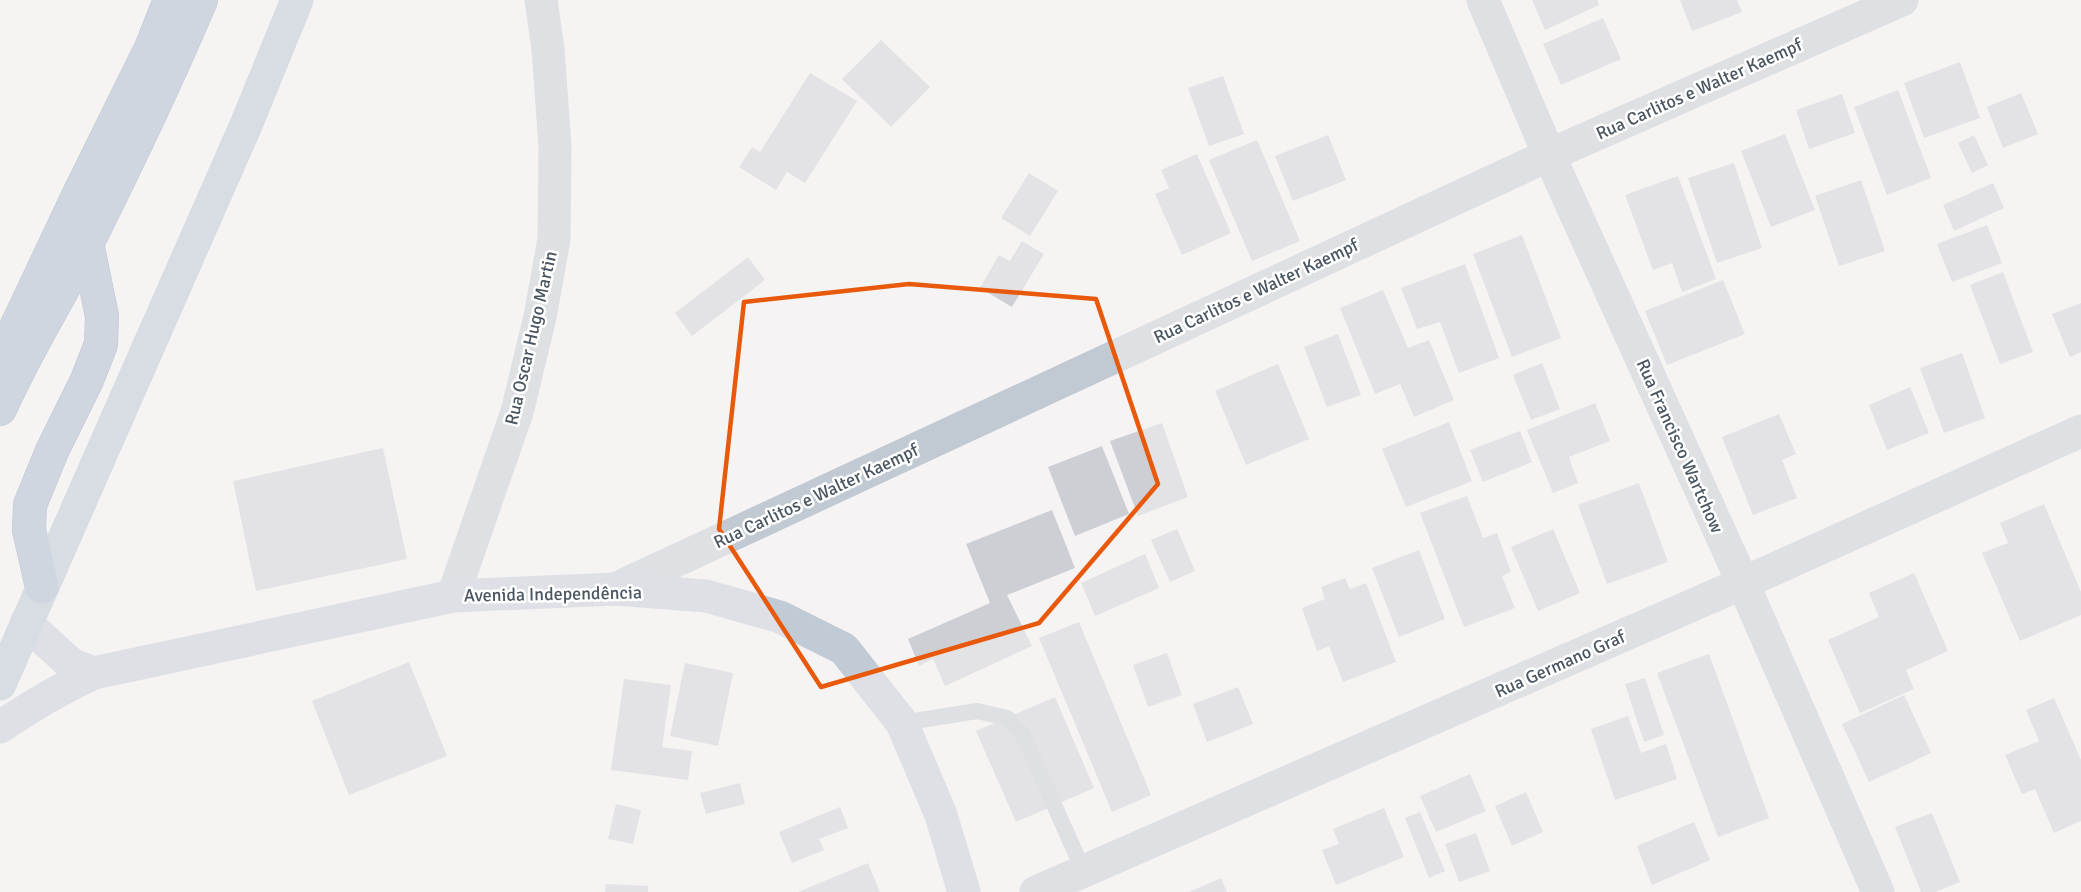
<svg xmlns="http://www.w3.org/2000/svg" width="2081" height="892" font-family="Signika,sans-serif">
<rect width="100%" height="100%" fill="#f5f3f3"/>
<path fill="#cdcfd5" d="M 1532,0 L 1597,0 L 1599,5 L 1545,30 Z
M 1680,0 L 1737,0 L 1742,12 L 1692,31 Z
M 1603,18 L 1621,59 L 1561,85 L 1543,44 Z
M 881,40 L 930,87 L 891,127 L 842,79 Z
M 1960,62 L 1980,118 L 1924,138 L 1904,83 Z
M 810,73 L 857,101 L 805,183 L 787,172 L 776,190 L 739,167 L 752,147 L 760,152 Z
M 1223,76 L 1244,134 L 1209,146 L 1188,88 Z
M 1898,90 L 1931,178 L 1887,195 L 1854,107 Z
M 2021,93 L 2038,134 L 2003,148 L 1987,107 Z
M 1842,94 L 1855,133 L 1809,149 L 1796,110 Z
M 1785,134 L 1815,210 L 1771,227 L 1741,151 Z
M 1328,135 L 1346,180 L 1293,201 L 1275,156 Z
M 1974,135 L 1988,165 L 1972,173 L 1958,143 Z
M 1257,140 L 1300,241 L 1252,261 L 1209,160 Z
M 1197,154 L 1231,233 L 1182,255 L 1155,194 L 1169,188 L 1161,170 Z
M 1734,163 L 1762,248 L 1717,263 L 1688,178 Z
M 1029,173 L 1058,191 L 1030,236 L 1001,218 Z
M 1678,176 L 1716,279 L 1682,292 L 1672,263 L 1653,270 L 1625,195 Z
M 1861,180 L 1885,251 L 1839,266 L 1815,196 Z
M 1993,183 L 2004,208 L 1954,231 L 1943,205 Z
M 1987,225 L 2002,263 L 1952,282 L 1937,244 Z
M 1522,235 L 1561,338 L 1512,357 L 1473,254 Z
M 1022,241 L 1044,254 L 1012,307 L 980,288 L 999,255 L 1010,261 Z
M 748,257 L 765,280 L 692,336 L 675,313 Z
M 1465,264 L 1499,358 L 1459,373 L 1440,322 L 1417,329 L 1401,288 Z
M 2003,272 L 2033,352 L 2000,364 L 1970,285 Z
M 1723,280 L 1745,334 L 1667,365 L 1645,311 Z
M 1383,290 L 1408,348 L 1429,340 L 1454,400 L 1414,417 L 1400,384 L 1375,394 L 1340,308 Z
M 2081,303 L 2081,352 L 2070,357 L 2052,314 Z
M 1338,334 L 1361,395 L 1327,407 L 1304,347 Z
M 1962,353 L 1985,418 L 1944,433 L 1920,368 Z
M 1542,363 L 1560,409 L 1531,420 L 1513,375 Z
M 1278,364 L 1309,439 L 1246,465 L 1215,391 Z
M 1910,387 L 1929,433 L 1887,450 L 1869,405 Z
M 1595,403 L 1610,441 L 1569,457 L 1578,483 L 1553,493 L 1527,430 Z
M 1779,414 L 1796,454 L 1782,460 L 1797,498 L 1753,515 L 1722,437 Z
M 1449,422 L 1472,481 L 1406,507 L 1382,449 Z
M 1162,423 L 1188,497 L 1138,516 L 1110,441 Z
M 1520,431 L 1532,462 L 1483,482 L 1470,450 Z
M 1102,446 L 1129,514 L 1075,536 L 1048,467 Z
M 383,448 L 407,559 L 256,591 L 233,481 Z
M 1639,483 L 1668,562 L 1607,584 L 1578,505 Z
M 1467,496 L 1483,538 L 1497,533 L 1511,572 L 1502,576 L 1515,608 L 1464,627 L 1420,513 Z
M 2044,504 L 2081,592 L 2081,615 L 2020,641 L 1982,553 L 2008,543 L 2000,523 Z
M 1052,510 L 1075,568 L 1007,595 L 1032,646 L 945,686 L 933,659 L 919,666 L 908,639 L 990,603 L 966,544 Z
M 1177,529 L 1195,571 L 1170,582 L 1151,540 Z
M 1553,529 L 1580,593 L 1538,611 L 1511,547 Z
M 1419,550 L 1445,619 L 1399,637 L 1372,568 Z
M 1145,554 L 1159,588 L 1095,616 L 1081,583 Z
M 1914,573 L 1948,651 L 1906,670 L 1914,689 L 1860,713 L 1828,640 L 1879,617 L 1869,593 Z
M 1345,578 L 1350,589 L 1366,583 L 1396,662 L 1343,682 L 1329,646 L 1317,651 L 1302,608 L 1325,599 L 1321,587 Z
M 1079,622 L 1151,795 L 1112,812 L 1039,638 Z
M 1167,653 L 1182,695 L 1148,707 L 1133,665 Z
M 1709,654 L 1769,818 L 1718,837 L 1657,673 Z
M 409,662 L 447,756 L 349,795 L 312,701 Z
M 685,663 L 733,673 L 718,746 L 670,736 Z
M 1645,678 L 1664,735 L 1644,742 L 1625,684 Z
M 624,679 L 671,685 L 662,747 L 692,751 L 688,780 L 611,770 Z
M 1238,687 L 1253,724 L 1207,742 L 1193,704 Z
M 1904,695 L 1931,753 L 1869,782 L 1842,724 Z
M 1055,697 L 1094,788 L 1016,822 L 976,731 Z
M 2054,698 L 2081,760 L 2081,821 L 2054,833 L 2035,789 L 2022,794 L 2005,755 L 2039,741 L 2026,710 Z
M 1628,716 L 1641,753 L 1666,744 L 1677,779 L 1615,800 L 1591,729 Z
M 1470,774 L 1486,811 L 1436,832 L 1420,796 Z
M 740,783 L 745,804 L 706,814 L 700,793 Z
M 1526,792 L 1543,832 L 1512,846 L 1495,806 Z
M 616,804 L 641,810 L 633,844 L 608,839 Z
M 840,807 L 848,828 L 819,839 L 824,850 L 792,863 L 779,832 Z
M 1384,808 L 1404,857 L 1336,885 L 1322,850 L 1339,844 L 1333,829 Z
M 1420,812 L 1445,871 L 1429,878 L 1405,818 Z
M 1932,813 L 1960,882 L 1935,892 L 1921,892 L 1895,827 Z
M 1694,822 L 1710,860 L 1652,885 L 1637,846 Z
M 1476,833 L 1490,871 L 1459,882 L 1445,844 Z
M 868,863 L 880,892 L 798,892 Z
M 1221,878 L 1227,892 L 1189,892 Z
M 606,884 L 648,886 L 648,892 L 605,892 Z"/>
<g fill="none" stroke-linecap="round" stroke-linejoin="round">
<defs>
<path id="trunk" d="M 2,357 L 78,196 L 151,48 L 170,0
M 0,409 C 25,352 59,299 87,244 C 127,164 166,83 201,0
M 42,587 L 29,530 L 30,505 L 52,451 L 87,380 L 101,344 L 102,316 L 87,243"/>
</defs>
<use href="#trunk" stroke="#7690ad" stroke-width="34"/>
<path stroke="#c1cad2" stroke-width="16" d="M 902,723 L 977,711 L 1007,718 L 1023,735 L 1084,872"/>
<path stroke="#c1cad2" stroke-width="33" d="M 1483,0 L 1549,155 L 1743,583 L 1878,892
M 615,589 L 1549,155 L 1902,0
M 453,596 L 517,412 L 540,317 L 554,239 L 555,146 L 548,49 L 541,0
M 1036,892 L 1743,583 L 2081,431"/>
<path stroke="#c1cbd6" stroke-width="33" d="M 26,623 L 71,664 L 94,673
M 0,727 C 32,706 59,689 94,673 L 453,596 L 615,589 L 706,596 L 780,617 L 844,649 L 902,723 L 941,815 L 964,892"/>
<path stroke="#b3c2d1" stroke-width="33" d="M 0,684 L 246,125 L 297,0"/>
<use href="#trunk" stroke="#9fb4c9" stroke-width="33"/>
</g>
<path d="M0 0H2081V892H0ZM 909,284 L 1096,299 L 1158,484 L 1039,623 L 821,687 L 719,529 L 744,302 Z" fill="#f5f3f3" fill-opacity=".55" fill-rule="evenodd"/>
<path fill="none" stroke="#e8590c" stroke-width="4.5" stroke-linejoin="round" d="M 909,284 L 1096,299 L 1158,484 L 1039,623 L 821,687 L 719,529 L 744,302 Z"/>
<g text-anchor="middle" stroke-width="5" stroke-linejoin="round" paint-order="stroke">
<g font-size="18" fill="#4a5661" stroke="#fff">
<text transform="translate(1699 89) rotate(-24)" y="6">Rua Carlitos e Walter Kaempf</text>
<text transform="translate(1256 291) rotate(-25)" y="6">Rua Carlitos e Walter Kaempf</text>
<text transform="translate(531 338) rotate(-77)" y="6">Rua Oscar Hugo Martin</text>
<text transform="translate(1680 446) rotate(66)" y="6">Rua Francisco Wartchow</text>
<text transform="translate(816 496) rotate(-25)" y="6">Rua Carlitos e Walter Kaempf</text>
<text transform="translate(553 594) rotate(-1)" y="6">Avenida Independência</text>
<text transform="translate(1560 664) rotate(-24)" y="6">Rua Germano Graf</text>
</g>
</g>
</svg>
